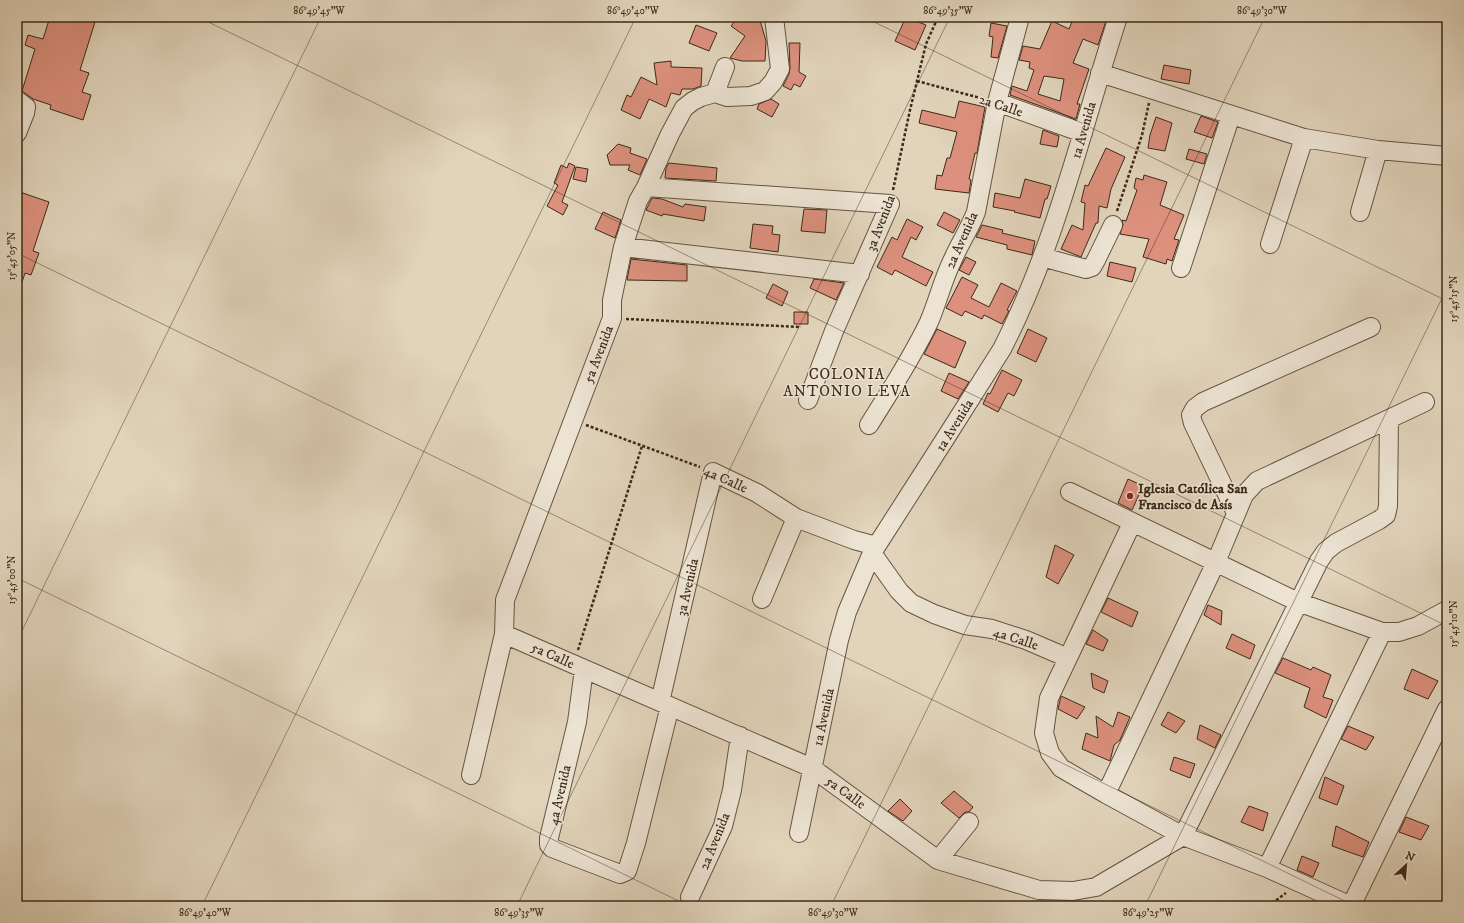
<svg xmlns="http://www.w3.org/2000/svg" width="1464" height="923" font-family="'IM FELL DW Pica',serif">
<rect width="100%" height="100%" fill="#e1d4bb"/>
<filter id="stains"><feTurbulence type="fractalNoise" baseFrequency=".005" numOctaves="4"/><feColorMatrix values="0 0 0 0 .2 0 0 0 0 .09 0 0 0 0 .02 0 0 0 .5 -.17"/></filter>
<radialGradient id="worn" r=".72"><stop offset=".6" stop-color="#630" stop-opacity="0"/><stop offset="1" stop-color="#630" stop-opacity=".3"/></radialGradient>
<path fill="#dc907d" stroke="#3c2a17" fill-rule="evenodd" d="M 50,17 L 63,17 L 77,21 L 79,17 L 95,22 L 80,70 L 89,73 L 82,92 L 91,95 L 83,120 L 50,109 L 51,105 L 33,99 L 22,91 L 35,49 L 25,45 L 28,35 L 43,39 Z
M 738,17 L 759,17 L 766,41 L 765,61 L 742,61 L 730,58 L 745,36 L 731,26 Z
M 906,17 L 926,25 L 915,50 L 895,41 Z
M 1074,17 L 1096,17 L 1106,21 L 1098,45 L 1083,39 L 1073,63 L 1089,69 L 1077,104 L 1080,104 L 1076,119 L 1010,95 L 1012,86 L 1027,91 L 1034,70 L 1029,68 L 1030,62 L 1019,60 L 1023,46 L 1040,49 L 1052,21 L 1069,29 ZM 1044,76 L 1064,79 L 1060,101 L 1038,94 Z
M 991,23 L 1007,26 L 998,58 L 991,57 L 993,37 L 989,36 Z
M 696,25 L 717,33 L 709,51 L 689,43 Z
M 789,43 L 800,43 L 799,72 L 806,76 L 800,87 L 794,84 L 791,90 L 783,86 L 789,74 L 790,68 Z
M 671,61 L 671,67 L 702,68 L 701,86 L 693,89 L 682,89 L 680,95 L 671,93 L 666,107 L 649,99 L 640,119 L 621,110 L 627,95 L 631,97 L 641,77 L 657,85 L 654,63 Z
M 1164,65 L 1191,70 L 1189,84 L 1161,79 Z
M 771,99 L 779,104 L 772,117 L 757,109 L 759,104 Z
M 959,101 L 985,107 L 977,153 L 975,153 L 969,179 L 971,180 L 969,193 L 935,189 L 937,175 L 942,176 L 947,158 L 950,158 L 957,132 L 919,123 L 922,110 L 955,118 Z
M 1201,116 L 1218,122 L 1212,138 L 1194,132 Z
M 1156,117 L 1172,123 L 1165,151 L 1148,148 L 1150,135 Z
M 1043,130 L 1059,136 L 1057,147 L 1040,144 Z
M 618,144 L 631,148 L 630,153 L 647,159 L 640,175 L 628,170 L 630,165 L 610,165 L 607,155 Z
M 1106,148 L 1125,157 L 1111,189 L 1107,208 L 1099,206 L 1098,223 L 1096,223 L 1081,257 L 1061,249 L 1072,225 L 1083,230 L 1085,203 L 1081,202 L 1085,185 L 1088,186 Z
M 1189,149 L 1207,154 L 1204,164 L 1186,159 Z
M 569,163 L 575,166 L 562,202 L 568,205 L 563,215 L 547,206 L 558,185 L 554,183 L 561,165 L 567,168 Z
M 669,163 L 717,168 L 716,181 L 665,178 L 666,168 Z
M 576,167 L 588,169 L 586,182 L 573,179 Z
M 1144,175 L 1167,182 L 1160,205 L 1184,215 L 1174,239 L 1179,240 L 1172,261 L 1167,259 L 1166,264 L 1143,257 L 1149,239 L 1120,234 L 1123,225 L 1122,220 L 1126,221 L 1137,190 L 1134,188 L 1136,178 L 1143,180 Z
M 1025,179 L 1051,186 L 1047,199 L 1045,199 L 1040,218 L 1014,212 L 1015,211 L 993,207 L 995,193 L 1020,198 Z
M 17,191 L 49,202 L 33,251 L 39,253 L 31,275 L 25,273 L 19,291 L 17,291 L 17,257 L 21,246 L 17,244 Z
M 652,198 L 662,199 L 683,207 L 685,204 L 706,207 L 704,221 L 663,214 L 662,216 L 646,210 Z
M 804,209 L 827,210 L 825,233 L 801,231 Z
M 603,212 L 621,220 L 615,238 L 595,229 Z
M 944,212 L 960,220 L 953,233 L 937,225 Z
M 907,219 L 923,227 L 916,240 L 911,237 L 902,257 L 933,272 L 926,286 L 895,270 L 892,275 L 877,267 L 892,237 L 897,240 Z
M 753,224 L 773,226 L 772,234 L 780,235 L 778,252 L 750,248 Z
M 982,225 L 1003,230 L 1002,233 L 1035,241 L 1032,255 L 1007,249 L 1007,245 L 976,237 Z
M 966,257 L 976,262 L 969,275 L 959,270 Z
M 631,259 L 687,265 L 687,281 L 627,280 Z
M 1110,262 L 1136,268 L 1132,282 L 1107,276 Z
M 962,277 L 978,285 L 971,298 L 989,307 L 1001,283 L 1017,291 L 1007,310 L 1009,311 L 1002,324 L 984,315 L 982,319 L 965,311 L 962,316 L 946,308 Z
M 814,279 L 844,283 L 836,300 L 810,288 Z
M 773,284 L 788,292 L 782,306 L 766,298 Z
M 794,312 L 808,312 L 808,324 L 794,324 Z
M 937,329 L 966,342 L 955,368 L 924,354 Z
M 1028,329 L 1047,338 L 1036,362 L 1017,353 Z
M 1002,370 L 1022,380 L 1014,396 L 1008,393 L 998,412 L 983,404 L 988,393 L 990,394 Z
M 949,373 L 969,382 L 958,399 L 941,391 Z
M 1128,479 L 1143,486 L 1132,510 L 1118,503 Z
M 1055,545 L 1074,555 L 1058,584 L 1046,577 Z
M 1108,598 L 1138,612 L 1132,627 L 1101,612 Z
M 1208,605 L 1222,611 L 1221,625 L 1204,615 Z
M 1093,630 L 1108,640 L 1103,651 L 1086,644 Z
M 1232,634 L 1255,645 L 1250,659 L 1226,648 Z
M 1283,658 L 1311,670 L 1313,667 L 1331,675 L 1323,697 L 1333,700 L 1326,718 L 1304,707 L 1310,688 L 1275,673 Z
M 1412,669 L 1438,681 L 1428,699 L 1404,689 Z
M 1091,673 L 1108,681 L 1104,693 L 1093,688 Z
M 1061,696 L 1085,707 L 1077,719 L 1058,709 Z
M 1118,712 L 1130,717 L 1120,740 L 1114,745 L 1110,761 L 1082,749 L 1086,733 L 1098,738 L 1096,716 L 1113,727 Z
M 1168,712 L 1185,721 L 1176,733 L 1161,725 Z
M 1200,725 L 1221,735 L 1215,748 L 1197,739 Z
M 1348,726 L 1374,737 L 1366,750 L 1341,739 Z
M 1174,757 L 1195,764 L 1190,778 L 1170,770 Z
M 1325,777 L 1344,786 L 1337,805 L 1319,798 Z
M 954,791 L 973,807 L 969,812 L 965,812 L 959,818 L 941,803 Z
M 900,799 L 912,811 L 903,821 L 888,811 Z
M 1249,806 L 1268,813 L 1263,831 L 1241,822 Z
M 1406,817 L 1429,826 L 1421,840 L 1399,832 Z
M 1336,826 L 1369,842 L 1363,857 L 1332,846 Z
M 1302,856 L 1319,863 L 1313,877 L 1297,870 Z"/>
<g fill="none" stroke-linecap="round" stroke-linejoin="round">
<defs>
<path id="minor" d="M 1100,73 L 1304,138 L 1378,150 L 1447,156
M 715,93 L 727,97 L 751,96 L 765,91 L 773,82 L 780,69 L 774,17
M 715,93 L 725,67
M 17,100 L 26,107 L 25,113 L 17,133
M 997,102 L 1083,133
M 646,187 L 890,204 L 834,331 L 808,400
M 1360,212 L 1378,150
M 1270,244 L 1304,138
M 623,247 L 860,274
M 1042,257 L 1086,269 L 1092,267 L 1096,260 L 1113,225
M 1181,268 L 1231,115
M 869,425 C 890,391 912,358 929,322 C 938,301 943,279 953,259 C 960,243 970,228 976,212 L 997,102 L 1020,17
M 1070,492 L 1298,602 L 1382,632 L 1399,632 L 1418,626 L 1447,610
M 1236,513 L 1193,423 L 1191,415 L 1195,408 L 1203,402 L 1371,327
M 1132,523 L 1049,698 L 1044,733 L 1050,753 L 1061,768 L 1106,794 L 1183,836 L 1267,868 L 1351,906
M 872,553 L 899,591 L 911,603 L 934,614 L 965,625 L 992,629 L 1026,640 L 1068,658
M 762,599 L 796,518
M 504,634 L 812,768 L 938,860 L 1039,890 L 1073,891 L 1096,887 L 1183,836
M 584,669 L 577,722 L 549,838 L 549,845 L 552,848 L 620,874 L 627,871 L 636,843 L 670,706
M 660,702 L 713,472 L 757,493 L 796,518 L 854,540 L 876,546
M 471,775 L 504,634 L 505,600 L 612,318 L 612,300 L 623,247 L 638,201 L 646,187 L 670,134 L 684,108 L 693,101 L 701,97 L 715,93
M 1106,794 L 1216,562 L 1244,495 L 1257,481 L 1425,402
M 799,833 L 839,640 L 847,612 L 872,553 L 945,439 L 1002,349 C 1056,244 1082,128 1118,17
M 1183,836 L 1319,561 L 1326,551 L 1336,543 L 1379,520 L 1386,515 L 1388,506 L 1389,419
M 938,860 L 969,822
M 1267,868 L 1382,632
M 690,897 L 723,826 L 732,790 L 740,736
M 1351,906 L 1447,709"/>
</defs>
<use href="#minor" stroke="#655440" stroke-width="20"/>
<path stroke="#3c2a17" stroke-width="2.5" stroke-dasharray="3 2" stroke-linecap="butt" d="M 917,81 L 984,99
M 893,190 L 910,110 L 926,44 L 938,17
M 1117,211 L 1142,135 L 1149,103
M 626,319 L 801,327
M 586,425 L 700,467
M 578,650 L 642,446
M 1268,906 L 1286,893"/>
<use href="#minor" stroke="#ece3d3" stroke-width="18"/>
</g>
<path fill="none" stroke="#3c2a17" stroke-width="1" stroke-opacity="0.45" d="M 198,17 L 1447,626M 864,17 L 1447,301M 17,253 L 1355,906M 17,578 L 689,906M 17,641 L 321,17M 17,903 L 24,906M 202,906 L 636,17M 517,906 L 950,17M 831,906 L 1265,17M 1145,906 L 1447,288"/>
<circle fill="#8f2418" stroke="#ece3d3" stroke-width="1.5" cx="1130" cy="496" r="4"/>
<g text-anchor="middle" stroke-width="3" stroke-linejoin="round" paint-order="stroke">
<g font-size="14" fill="#3c2a17" stroke="#ece3d3">
<text transform="translate(1001 105) rotate(18)" y="5">2a Calle</text>
<text transform="translate(1083 130) rotate(-74)" y="5">1a Avenida</text>
<text transform="translate(880 223) rotate(-69)" y="5">3a Avenida</text>
<text transform="translate(961 240) rotate(-66)" y="5">2a Avenida</text>
<text transform="translate(598 354) rotate(-69)" y="5">5a Avenida</text>
<text transform="translate(954 425) rotate(-58)" y="5">1a Avenida</text>
<text transform="translate(726 479) rotate(24)" y="5">4a Calle</text>
<text transform="translate(687 587) rotate(-77)" y="5">3a Avenida</text>
<text transform="translate(1016 638) rotate(18)" y="5">4a Calle</text>
<text transform="translate(553 655) rotate(24)" y="5">5a Calle</text>
<text transform="translate(823 717) rotate(-78)" y="5">1a Avenida</text>
<text transform="translate(846 792) rotate(36)" y="5">5a Calle</text>
<text transform="translate(559 795) rotate(-77)" y="5">4a Avenida</text>
<text transform="translate(714 841) rotate(-68)" y="5">2a Avenida</text>
</g>
<g font-size="14" font-weight="bold" fill="#3c2a17" stroke="#ece3d3" text-anchor="start">
<text x="1138" y="493">Iglesia Católica San<tspan x="1138" dy="16">Francisco de Asís</tspan></text>
</g>
<g font-size="15" letter-spacing="1" fill="#3c2a17" stroke="#ece3d3">
<text x="847" y="379">COLONIA<tspan x="847" dy="17">ANTONIO LEVA</tspan></text>
</g>
</g>
<rect width="1464" height="923" fill="none" stroke="#e1d4bb" stroke-width="44"/>
<g transform="translate(1406 865) rotate(26)" stroke="#ece3d3" stroke-width="3" paint-order="stroke">
<path d="M0-3L7 15L0 10L-7 15Z" fill="#3c2a17"/>
<text y="-6" font-size="11" font-weight="bold" text-anchor="middle" fill="#3c2a17">N</text>
</g>
<rect x="22" y="22" width="1420" height="879" fill="none" stroke="#3c2a17" stroke-width="1.5"/>
<g font-size="10" text-anchor="middle" fill="#3c2a17">
<text x="319" y="14">86°49'45"W</text>
<text x="633" y="14">86°49'40"W</text>
<text x="948" y="14">86°49'35"W</text>
<text x="1262" y="14">86°49'30"W</text>
<text transform="translate(11 256) rotate(-90)" y="4">15°45'05"N</text>
<text transform="translate(1453 299) rotate(-90)" y="4">15°45'15"N</text>
<text transform="translate(11 580) rotate(-90)" y="4">15°45'00"N</text>
<text transform="translate(1453 624) rotate(-90)" y="4">15°45'10"N</text>
<text x="205" y="916">86°49'40"W</text>
<text x="519" y="916">86°49'35"W</text>
<text x="833" y="916">86°49'30"W</text>
<text x="1148" y="916">86°49'25"W</text>
</g>
<rect width="100%" height="100%" filter="url(#stains)"/>
<rect width="100%" height="100%" fill="url(#worn)"/>
</svg>
